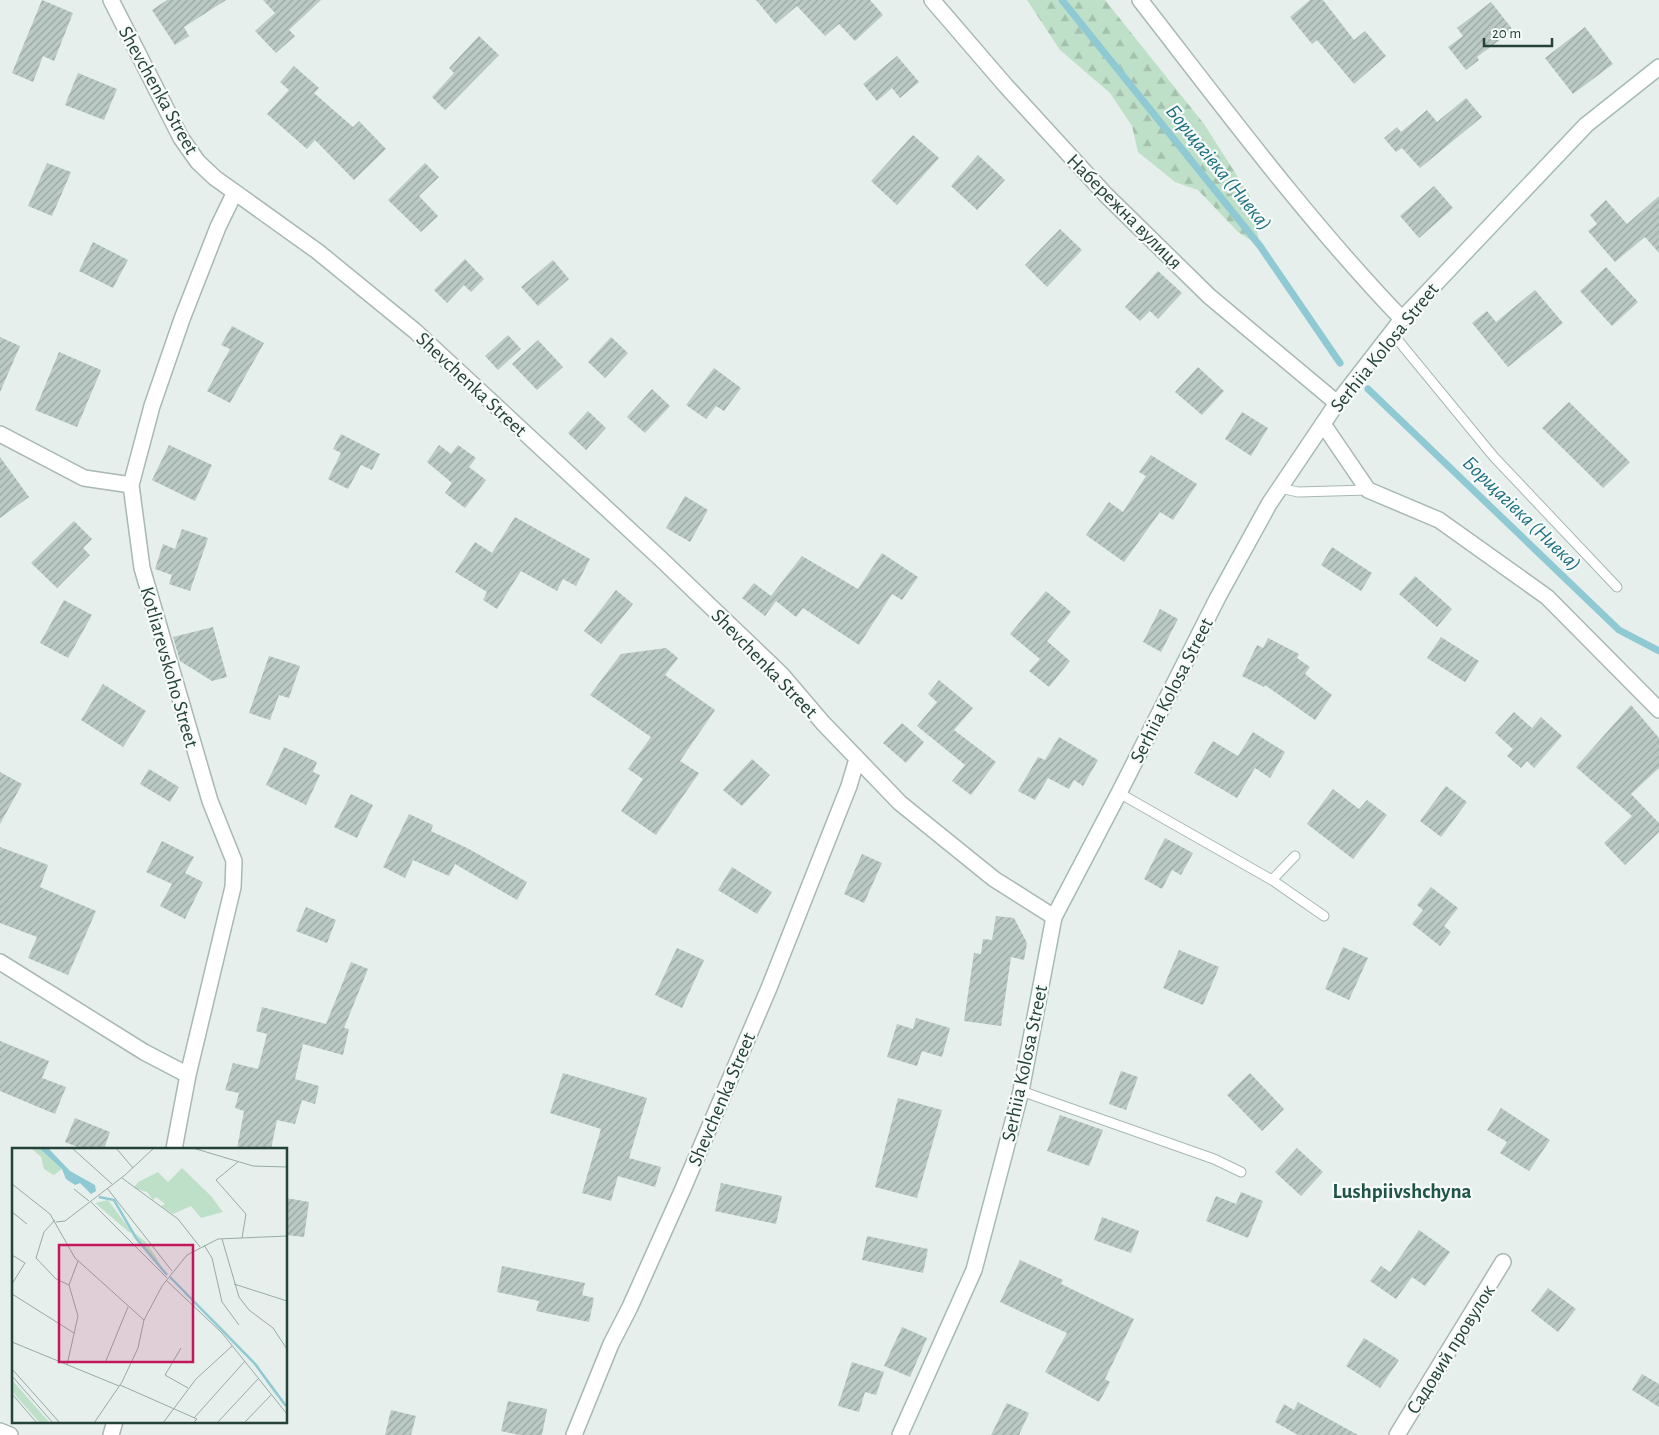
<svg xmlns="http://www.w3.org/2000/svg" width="1659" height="1435" font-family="'Alegreya Sans',sans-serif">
<defs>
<pattern id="forest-firs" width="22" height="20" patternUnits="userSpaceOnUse" patternTransform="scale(1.25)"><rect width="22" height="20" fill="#bfe0c8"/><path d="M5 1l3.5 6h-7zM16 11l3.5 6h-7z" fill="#a4c1ad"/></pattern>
<pattern id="building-hatch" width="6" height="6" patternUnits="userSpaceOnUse" patternTransform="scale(1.25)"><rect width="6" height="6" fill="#bbcac4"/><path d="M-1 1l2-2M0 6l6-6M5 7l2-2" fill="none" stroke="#98a6a0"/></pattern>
</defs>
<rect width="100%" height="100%" fill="#e6efeb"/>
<path fill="url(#forest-firs)" d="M 1027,0 L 1105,0 L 1204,124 L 1250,196 L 1260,246 L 1238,232 L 1198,190 L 1175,182 L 1138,152 L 1132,126 L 1110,93 L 1060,50 Z"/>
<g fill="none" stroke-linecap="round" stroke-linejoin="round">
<path stroke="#8ec9d4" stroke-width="7" d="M 1062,0 L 1260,246 L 1340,363
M 1368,389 L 1619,630 L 1659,651"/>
</g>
<path fill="url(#building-hatch)" d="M 42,0 L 73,13 L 54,61 L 43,56 L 33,82 L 12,73 Z
M 167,0 L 226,0 L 184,27 L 189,36 L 175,45 L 152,10 Z
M 263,0 L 321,0 L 289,30 L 295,36 L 276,53 L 255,31 L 275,13 Z
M 756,0 L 870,0 L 883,15 L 855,41 L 839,24 L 825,36 L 797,6 L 776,24 Z
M 1310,0 L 1323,0 L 1354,40 L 1365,31 L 1386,56 L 1354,84 L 1317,40 L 1312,44 L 1290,17 Z
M 1491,2 L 1513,30 L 1477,57 L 1479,60 L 1466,70 L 1448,47 L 1463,36 L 1457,28 Z
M 1585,27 L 1613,64 L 1573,94 L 1545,58 Z
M 479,36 L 499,55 L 445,110 L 432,97 L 454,73 L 449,68 Z
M 897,56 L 919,82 L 900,98 L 892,88 L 877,101 L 863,84 Z
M 294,66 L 319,88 L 314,93 L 353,127 L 359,121 L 386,149 L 354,180 L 315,140 L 307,149 L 267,114 L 289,90 L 280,82 Z
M 78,73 L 117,89 L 104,120 L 65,105 Z
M 1466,98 L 1482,117 L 1420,168 L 1402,148 L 1396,152 L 1384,138 L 1397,127 L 1401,132 L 1427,110 L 1437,122 Z
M 913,135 L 939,158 L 897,205 L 871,181 Z
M 978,155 L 1005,180 L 977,210 L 951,186 Z
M 47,163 L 71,172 L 52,216 L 28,206 Z
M 425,163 L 439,177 L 419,196 L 438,216 L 421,232 L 388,200 Z
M 1434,186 L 1453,208 L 1419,238 L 1400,216 Z
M 1659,196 L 1659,253 L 1645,237 L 1615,262 L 1588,231 L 1597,224 L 1590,215 L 1606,200 L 1627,224 Z
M 1060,229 L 1082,250 L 1047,287 L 1025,265 Z
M 93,242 L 128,260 L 113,288 L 79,271 Z
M 465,259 L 484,279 L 471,292 L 464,285 L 447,303 L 434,290 Z
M 553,260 L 569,279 L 538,306 L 521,287 Z
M 1606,267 L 1638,302 L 1612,326 L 1580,291 Z
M 1158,271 L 1182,293 L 1158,319 L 1150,311 L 1140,321 L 1125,307 Z
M 1535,290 L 1563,323 L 1508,367 L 1472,323 L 1487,311 L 1496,322 Z
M 232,326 L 264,343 L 230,403 L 207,391 L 230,349 L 221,345 Z
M 508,335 L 521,349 L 498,370 L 485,356 Z
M 0,337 L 20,346 L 0,392 Z
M 611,337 L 628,353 L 605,378 L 588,362 Z
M 538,340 L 563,367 L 537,390 L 512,364 Z
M 59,352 L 101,370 L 77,427 L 35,410 Z
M 1198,367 L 1224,391 L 1202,415 L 1175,392 Z
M 714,368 L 741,388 L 724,411 L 716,406 L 706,419 L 686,405 Z
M 652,389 L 670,406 L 645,433 L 627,417 Z
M 1569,402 L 1630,462 L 1603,488 L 1542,428 Z
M 588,411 L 606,428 L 586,450 L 568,433 Z
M 1242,412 L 1268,428 L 1251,456 L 1225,439 Z
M 341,434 L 380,454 L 372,470 L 361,465 L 348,489 L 328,479 L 341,453 L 333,449 Z
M 169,445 L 212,465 L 195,501 L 152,480 Z
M 439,445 L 451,454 L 458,445 L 476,458 L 469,467 L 486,480 L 465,508 L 445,493 L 452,483 L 427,462 Z
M 1151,455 L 1197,484 L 1173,520 L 1160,512 L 1124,562 L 1086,535 L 1109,502 L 1123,512 L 1146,476 L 1139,472 Z
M 0,457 L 29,497 L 0,518 Z
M 685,496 L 708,510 L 690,542 L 666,528 Z
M 515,517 L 590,559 L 576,586 L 563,579 L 557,591 L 521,571 L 497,609 L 483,600 L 487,592 L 455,572 L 475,542 L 492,553 Z
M 74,521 L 92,539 L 83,548 L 90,555 L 57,588 L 31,563 Z
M 182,529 L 208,538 L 190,591 L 169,584 L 172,575 L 155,569 L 163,544 L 175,549 Z
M 1332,547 L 1372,573 L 1361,591 L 1321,565 Z
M 882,553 L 918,577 L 902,600 L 892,594 L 859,645 L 803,608 L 796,617 L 776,601 L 765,616 L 742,598 L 754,583 L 771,596 L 802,556 L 858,589 Z
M 1415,576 L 1452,609 L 1437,627 L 1399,594 Z
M 616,590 L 633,604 L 601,644 L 584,631 Z
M 1046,591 L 1071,612 L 1047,641 L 1070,661 L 1049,687 L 1029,671 L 1040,659 L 1010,634 Z
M 64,600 L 92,615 L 68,658 L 40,643 Z
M 1160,609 L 1178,619 L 1161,652 L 1143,642 Z
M 213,627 L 227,677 L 212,681 L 180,661 L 173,637 Z
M 1441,637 L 1479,661 L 1465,682 L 1427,658 Z
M 1268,638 L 1299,654 L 1297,658 L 1310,667 L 1305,674 L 1332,695 L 1315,720 L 1265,685 L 1264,687 L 1242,676 L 1257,645 L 1263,648 Z
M 666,648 L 678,658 L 665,675 L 715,710 L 680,761 L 699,773 L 656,835 L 621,811 L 643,779 L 628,769 L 651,737 L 590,695 L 621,654 Z
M 269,656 L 300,666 L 289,698 L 279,695 L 270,720 L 249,713 Z
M 939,680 L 973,708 L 954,730 L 996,762 L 971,795 L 952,781 L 965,765 L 917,726 L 937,702 L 928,694 Z
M 103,684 L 146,711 L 123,747 L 81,720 Z
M 1631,705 L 1659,738 L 1659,768 L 1631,794 L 1659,823 L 1659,832 L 1625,865 L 1604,843 L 1632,816 L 1576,767 Z
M 1514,712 L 1532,728 L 1541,717 L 1562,736 L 1534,768 L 1527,761 L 1521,768 L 1507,756 L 1513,749 L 1495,733 Z
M 902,723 L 924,742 L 906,763 L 883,743 Z
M 1253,732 L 1285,752 L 1270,778 L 1255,768 L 1237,798 L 1194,773 L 1213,741 L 1238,756 Z
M 1059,737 L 1098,760 L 1083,786 L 1074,780 L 1069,789 L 1048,778 L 1035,800 L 1018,791 L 1038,757 L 1045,760 Z
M 284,747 L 317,762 L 313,772 L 320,775 L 306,805 L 266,785 Z
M 752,759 L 770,775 L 742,806 L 723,790 Z
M 149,769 L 179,787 L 170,802 L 140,784 Z
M 0,772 L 22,784 L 0,824 Z
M 1446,786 L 1467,802 L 1441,837 L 1420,821 Z
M 1333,789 L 1359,809 L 1367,800 L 1387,815 L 1353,859 L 1307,824 Z
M 351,794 L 373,805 L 357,838 L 334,827 Z
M 409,814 L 433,825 L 431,831 L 469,849 L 527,882 L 517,900 L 455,864 L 449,876 L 413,860 L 405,878 L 383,867 Z
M 1165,838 L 1193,853 L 1181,875 L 1172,870 L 1162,889 L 1144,879 Z
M 162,841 L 194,857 L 185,873 L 203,882 L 185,919 L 160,906 L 172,884 L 146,872 Z
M 0,847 L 48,865 L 40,887 L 96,911 L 68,975 L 28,958 L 37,937 L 0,923 Z
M 862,854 L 882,863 L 864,903 L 844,894 Z
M 732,867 L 772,892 L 757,914 L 718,890 Z
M 1431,887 L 1458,908 L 1444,926 L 1451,932 L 1440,946 L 1412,924 L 1423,910 L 1417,905 Z
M 306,907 L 336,920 L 327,943 L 296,931 Z
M 996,916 L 1014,918 L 1027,943 L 1024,960 L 1011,957 L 1001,1026 L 964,1021 L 974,953 L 981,954 L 983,939 L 992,940 Z
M 1343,947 L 1368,958 L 1349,1000 L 1325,989 Z
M 677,948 L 704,960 L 682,1008 L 655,995 Z
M 1179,950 L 1219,967 L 1203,1005 L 1163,988 Z
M 351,962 L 368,969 L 344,1028 L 349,1029 L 343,1055 L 303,1044 L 295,1079 L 319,1086 L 315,1104 L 302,1100 L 295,1124 L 277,1120 L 271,1149 L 237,1149 L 244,1111 L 235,1108 L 239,1093 L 225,1090 L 233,1063 L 258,1069 L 267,1034 L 256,1031 L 262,1007 L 326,1024 Z
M 916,1018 L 950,1028 L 942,1057 L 922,1051 L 917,1066 L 887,1057 L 897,1024 L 913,1029 Z
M 0,1041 L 49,1061 L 42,1078 L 66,1087 L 55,1114 L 0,1091 Z
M 1121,1071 L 1138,1077 L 1126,1110 L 1109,1104 Z
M 563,1073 L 647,1098 L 629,1158 L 661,1167 L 655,1187 L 618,1176 L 611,1201 L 582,1193 L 601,1129 L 550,1113 Z
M 1250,1073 L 1284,1109 L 1262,1131 L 1227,1095 Z
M 898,1098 L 942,1110 L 917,1198 L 875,1187 Z
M 1501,1108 L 1550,1140 L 1529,1171 L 1500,1153 L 1507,1142 L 1487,1130 Z
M 1060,1115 L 1103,1130 L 1089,1166 L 1047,1151 Z
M 75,1118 L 110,1132 L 104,1149 L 82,1149 L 65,1142 Z
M 1297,1148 L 1323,1172 L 1301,1196 L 1275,1172 Z
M 721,1183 L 782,1196 L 776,1224 L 715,1211 Z
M 1241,1192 L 1263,1201 L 1248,1238 L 1206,1221 L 1216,1196 L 1236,1204 Z
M 286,1198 L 309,1202 L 304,1237 L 286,1235 Z
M 1102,1217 L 1139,1231 L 1131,1253 L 1094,1240 Z
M 1419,1230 L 1450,1252 L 1425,1286 L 1412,1277 L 1396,1299 L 1370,1281 L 1381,1266 L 1390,1272 Z
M 867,1236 L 928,1249 L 923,1273 L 862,1260 Z
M 1020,1260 L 1063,1280 L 1061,1284 L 1134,1319 L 1105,1379 L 1110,1382 L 1099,1402 L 1045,1372 L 1067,1333 L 1000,1302 Z
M 502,1266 L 585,1283 L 582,1295 L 594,1298 L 589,1322 L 536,1311 L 539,1301 L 497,1292 Z
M 1548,1288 L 1576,1309 L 1558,1332 L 1531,1311 Z
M 902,1327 L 927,1338 L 910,1377 L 884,1366 Z
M 1364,1338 L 1399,1360 L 1380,1388 L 1346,1366 Z
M 852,1362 L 884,1372 L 876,1395 L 865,1392 L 859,1412 L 838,1406 Z
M 1642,1374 L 1659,1384 L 1659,1407 L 1632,1390 Z
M 508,1401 L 547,1409 L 542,1435 L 519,1435 L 501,1431 Z
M 1298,1402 L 1358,1435 L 1298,1435 L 1275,1422 L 1284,1404 L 1294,1410 Z
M 1007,1403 L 1029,1413 L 1019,1435 L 991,1435 Z
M 391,1410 L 416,1416 L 411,1435 L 385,1435 Z"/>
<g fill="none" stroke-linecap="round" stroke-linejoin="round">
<defs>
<path id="lane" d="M 1392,333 L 1494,457 L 1617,587
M 1280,488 L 1298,492 L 1368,490
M 1119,793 L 1272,880 L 1324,916
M 1272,880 L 1295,856
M 1021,1091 L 1214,1159 L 1241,1172"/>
<path id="street" d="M 111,0 L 181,138 L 198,162 L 215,178 L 317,251 L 415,331 L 662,560 L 782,675 L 823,723 L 900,803 L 994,879 L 1054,917
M 932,0 L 1006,86 L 1106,195 L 1209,296 L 1337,403
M 1140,0 C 1224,108 1307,220 1402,319
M 1323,424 L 1368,490 L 1439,520 L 1547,597 L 1659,710
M 0,434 L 84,478 L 131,485
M 0,962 L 144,1052 L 188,1075
M 174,1149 L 188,1075 L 233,887 L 234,861 L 210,801 L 142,568 L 131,485 L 152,406 L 182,319 L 218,227 L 235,192
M 0,1431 L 10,1435
M 111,1435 L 115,1421
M 574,1435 L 611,1344 L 630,1307 L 682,1191 L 769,988 L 849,786 L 857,759
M 1397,1435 L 1503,1262"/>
<path id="secondary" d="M 900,1435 L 974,1270 L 1021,1091 L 1054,917 L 1119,793 L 1218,597 L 1269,504 L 1337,403 L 1402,319 L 1586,125 L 1659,67"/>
</defs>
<use href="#lane" stroke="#a8b8b2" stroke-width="11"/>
<use href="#street" stroke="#a8b8b2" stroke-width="18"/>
<use href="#secondary" stroke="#a4bbb3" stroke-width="18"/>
<use href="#lane" stroke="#fff" stroke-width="9"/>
<use href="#street" stroke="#fff" stroke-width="15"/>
<use href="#secondary" stroke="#fff" stroke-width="15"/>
</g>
<g text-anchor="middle" stroke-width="4.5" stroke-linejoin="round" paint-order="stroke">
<g font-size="20" fill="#24423a" stroke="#f7fbf9">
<text transform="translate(159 90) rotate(61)" y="7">Shevchenka Street</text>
<text transform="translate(1125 211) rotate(45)" y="7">Набережна вулиця</text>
<text transform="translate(1384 347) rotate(-51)" y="7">Serhiia Kolosa Street</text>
<text transform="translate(472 384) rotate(43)" y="7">Shevchenka Street</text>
<text transform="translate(765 663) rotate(46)" y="7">Shevchenka Street</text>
<text transform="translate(170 667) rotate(74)" y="7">Kotliarevskoho Street</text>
<text transform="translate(1171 690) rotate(-63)" y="7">Serhiia Kolosa Street</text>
<text transform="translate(1024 1063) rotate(-78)" y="7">Serhiia Kolosa Street</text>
<text transform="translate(721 1099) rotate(-67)" y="7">Shevchenka Street</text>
<text transform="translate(1450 1349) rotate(-58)" y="7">Садовий провулок</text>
</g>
<g font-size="21" font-style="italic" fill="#1c6f80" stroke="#f7fbf9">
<text transform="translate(1219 167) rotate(51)" y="7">Борщагівка (Нивка)</text>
<text transform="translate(1522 513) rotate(44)" y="7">Борщагівка (Нивка)</text>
</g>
<g font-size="21" font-weight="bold" fill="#1f5548" stroke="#f7fbf9">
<text x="1402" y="1198">Lushpiivshchyna</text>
</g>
</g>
<g transform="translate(12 1148)">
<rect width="275" height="275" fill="#e6efeb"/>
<path d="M 19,0 L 27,0 L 50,21 L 42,27 L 32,21 L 29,9 Z" fill="#bfe0c8"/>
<path d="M 96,52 L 119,83 L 118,85 L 83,55 ZM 121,84 L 134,94 L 149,117 L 126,95 ZM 184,153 L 246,217 L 265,250 L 243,216 ZM 0,232 L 38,275 L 28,275 L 4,248 L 0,243 Z" fill="#bfe0c8"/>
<path d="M 170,20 L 199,48 L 211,64 L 189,70 L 179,58 L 161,66 L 149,58 L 153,56 L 144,49 L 141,52 L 135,44 L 122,40 L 126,34 L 146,24 L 156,34 Z" fill="#bfe0c8"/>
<path d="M 27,0 L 36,0 L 58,23 L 83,37 L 84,43 L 79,46 L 68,35 L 63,37 L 54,31 L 50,21 Z" fill="#8ec9d4"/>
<path fill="none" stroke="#8ec9d4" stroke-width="2.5" d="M 87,49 L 102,52 L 124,90 L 155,127M 158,129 L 243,216 L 274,258"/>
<path fill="none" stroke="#98aaa4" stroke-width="1" d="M 60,0 L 100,36M 104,0 L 121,20M 181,0 L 241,18 L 275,19M 226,14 L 204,32 L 234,66 L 230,90M 110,30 L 166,71 L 188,99M 0,36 L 38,66 L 63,110 L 132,172M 95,40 L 160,123M 62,41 L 77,53M 78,53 L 155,130M 0,64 L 15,76M 43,72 L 32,84 L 24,110 L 44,131 L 57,137M 44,74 L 53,73 L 113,27 L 142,0M 210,91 L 227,149 L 237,162 L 261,180 L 275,201M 192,97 L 200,110 L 210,154 L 227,177M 0,107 L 13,115 L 0,136M 154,132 L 210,185M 222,136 L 275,153M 0,146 L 62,185M 210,185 L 275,266M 0,194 L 107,238M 169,200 L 153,227 L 176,240M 93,215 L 116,159M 55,217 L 66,168 L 57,137 L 66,113M 0,221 L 48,275M 0,228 L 41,275M 108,237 L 185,271 L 181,275M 0,246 L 25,275M 182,270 L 233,213M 82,275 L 110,234 L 126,200 L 132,172 L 150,138 L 175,107 L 206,91 L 275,88M 151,275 L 184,231 L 220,198M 205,275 L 246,231M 232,275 L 259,247"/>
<path fill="#c2185b" fill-opacity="0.15" stroke="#c2185b" stroke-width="2.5" d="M 47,97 L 181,97 L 181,214 L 47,214 Z"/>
<rect width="275" height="275" fill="none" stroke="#24423a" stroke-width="2.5"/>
</g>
<path d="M1484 38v8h68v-8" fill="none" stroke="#24423a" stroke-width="2.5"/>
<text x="1492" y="38" font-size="15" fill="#24423a" stroke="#f7fbf9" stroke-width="4" paint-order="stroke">20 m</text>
</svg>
